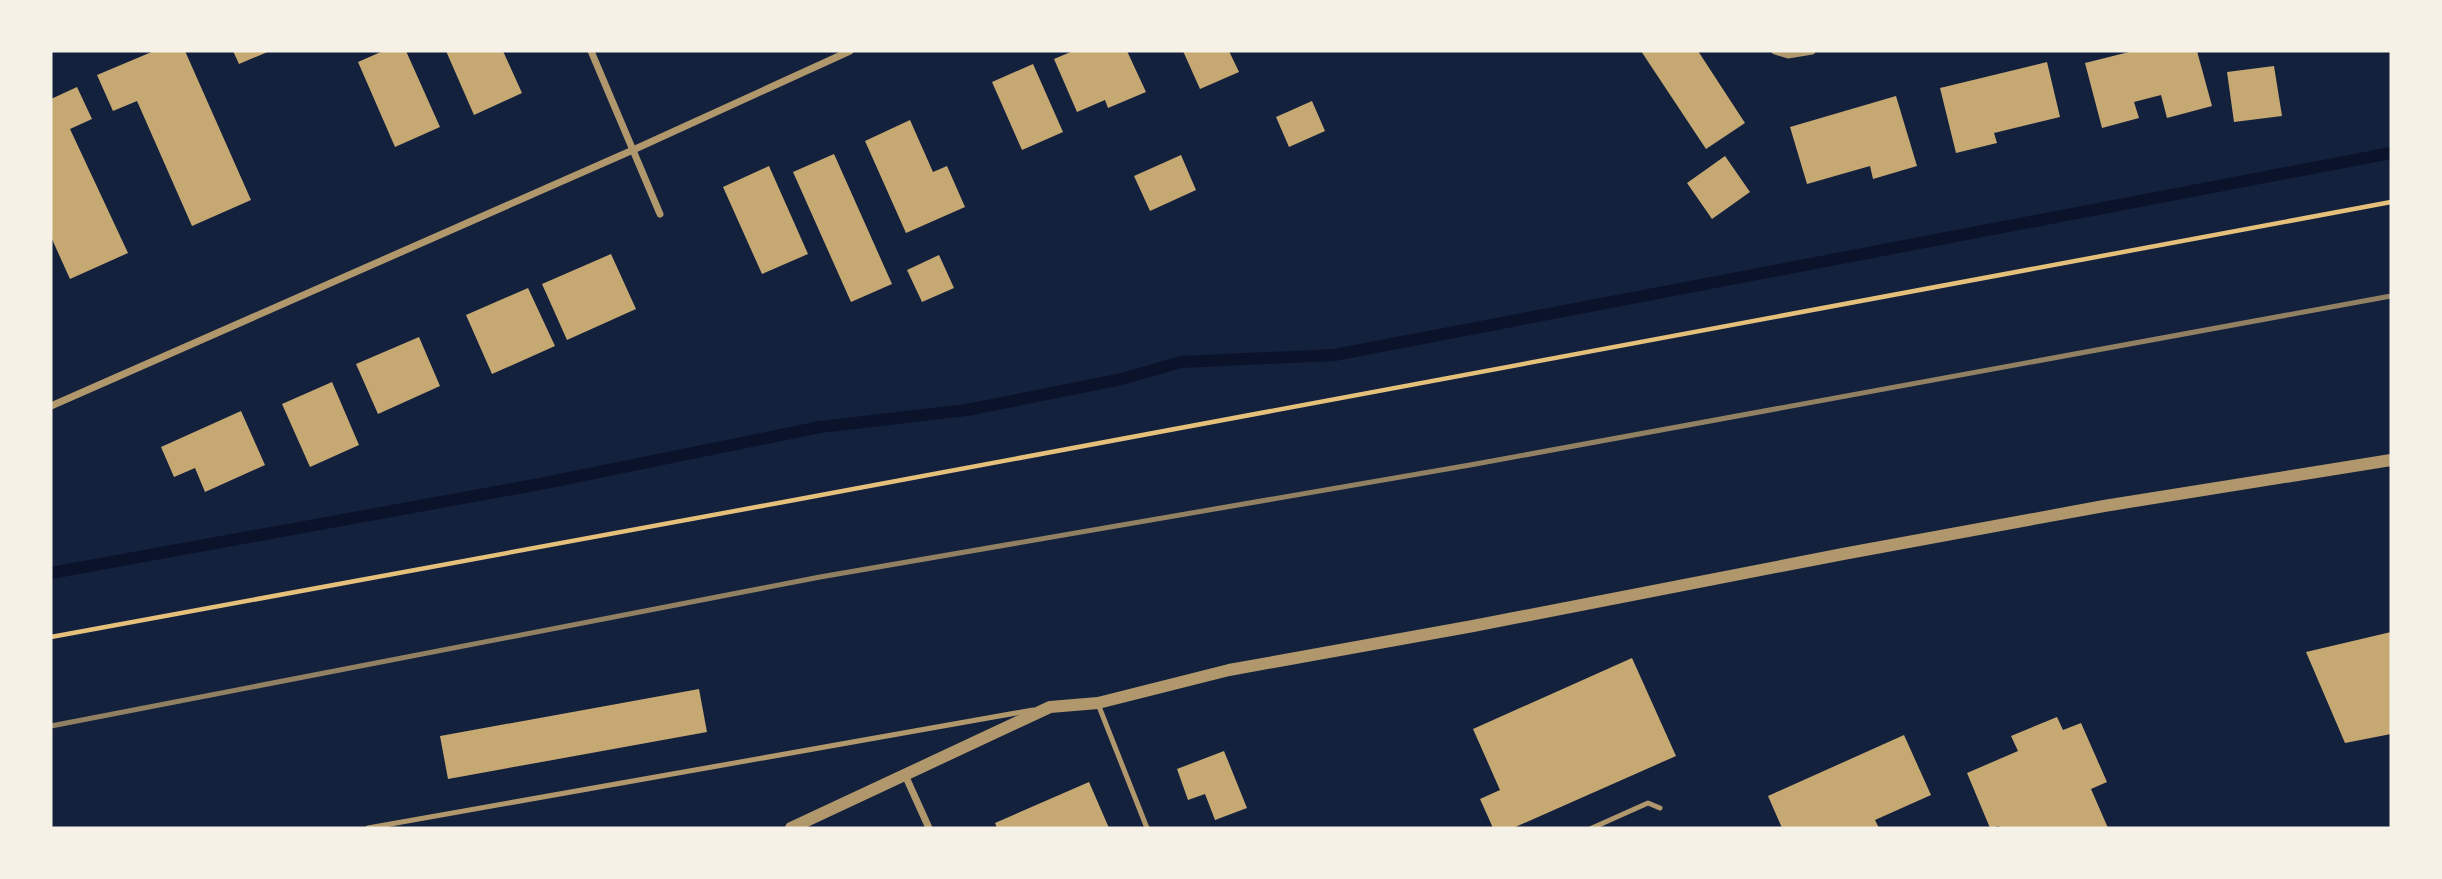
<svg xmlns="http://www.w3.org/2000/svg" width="2442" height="879" font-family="Merriweather,serif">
<rect width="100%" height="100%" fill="#14213d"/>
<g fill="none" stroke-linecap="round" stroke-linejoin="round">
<path stroke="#0b132b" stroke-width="12" d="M 51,573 L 540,484 L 820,427 L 967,410 L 1122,379 L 1181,362 L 1334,355 L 2391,153"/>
</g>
<path fill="#c6a872" d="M 154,51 L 185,51 L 251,200 L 192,226 L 137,101 L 113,111 L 97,75 Z
M 233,51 L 270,51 L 239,64 Z
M 383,51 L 406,51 L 440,127 L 395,147 L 358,62 Z
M 446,51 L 503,51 L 522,93 L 474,115 Z
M 1073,51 L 1127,51 L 1146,92 L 1108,108 L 1105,100 L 1077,112 L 1054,59 Z
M 1183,51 L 1229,51 L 1239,72 L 1200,89 Z
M 1641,51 L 1698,51 L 1745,123 L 1706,149 Z
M 2133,51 L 2197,51 L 2212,106 L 2167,118 L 2161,95 L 2134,102 L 2139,118 L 2102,128 L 2085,63 Z
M 2047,62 L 2060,117 L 1994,133 L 1997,143 L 1956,153 L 1940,88 Z
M 1033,64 L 1063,132 L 1022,150 L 992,82 Z
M 2274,66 L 2282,116 L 2234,122 L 2227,72 Z
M 77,87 L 92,119 L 70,129 L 128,253 L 70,279 L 51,237 L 51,99 Z
M 1896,96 L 1917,166 L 1873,179 L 1870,166 L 1807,184 L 1790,127 Z
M 1312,101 L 1325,131 L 1289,147 L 1276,117 Z
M 910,120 L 933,172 L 947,166 L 965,207 L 906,233 L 865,141 Z
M 834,154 L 892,284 L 851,302 L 793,172 Z
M 1181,155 L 1196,190 L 1150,211 L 1134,176 Z
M 1725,156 L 1750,192 L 1712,219 L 1687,183 Z
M 769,166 L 808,254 L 762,274 L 723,187 Z
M 611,254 L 636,309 L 567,340 L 542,284 Z
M 939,255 L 954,288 L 922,302 L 907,270 Z
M 528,288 L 555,346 L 492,374 L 466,315 Z
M 419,337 L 440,386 L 378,414 L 356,364 Z
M 332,382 L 359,445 L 310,467 L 282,404 Z
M 241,411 L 265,465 L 205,492 L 195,468 L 174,477 L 161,447 Z
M 2391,632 L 2391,734 L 2345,743 L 2306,652 Z
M 1632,658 L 1676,756 L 1513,828 L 1493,828 L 1480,799 L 1500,790 L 1473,729 Z
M 699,689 L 707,732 L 448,779 L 440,736 Z
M 2057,717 L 2063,730 L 2081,723 L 2107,782 L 2091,789 L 2108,828 L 2000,828 L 1999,826 L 1990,828 L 1967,773 L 2018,751 L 2011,736 Z
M 1904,735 L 1931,795 L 1875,820 L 1879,828 L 1782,828 L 1768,796 Z
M 1224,751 L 1247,808 L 1215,820 L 1205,794 L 1188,800 L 1177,769 Z
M 1089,782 L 1109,828 L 997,828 L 995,823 Z"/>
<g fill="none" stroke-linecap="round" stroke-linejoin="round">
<path stroke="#e5c07b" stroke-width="4.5" d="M 51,637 L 789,501 L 2391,202"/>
<path stroke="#b1986c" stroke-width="5" d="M 1098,704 L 1147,828
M 368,828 L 1033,710
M 1592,828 L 1648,803 L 1660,808"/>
<path stroke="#b1986c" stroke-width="7" d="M 591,51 L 660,214
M 1775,51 L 1788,55 L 1812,51
M 51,406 L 633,150 L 850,51
M 905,775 L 929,828"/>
<path stroke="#b1986c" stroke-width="12" d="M 791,828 L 1050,707 L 1098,703 L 1229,670 L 1473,626 L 1843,554 L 2104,506 L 2391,460"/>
<path stroke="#918062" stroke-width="5" d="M 51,726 L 820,577 L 1470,465 L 2391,296"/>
</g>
<rect width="2442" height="879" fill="none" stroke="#f6f1e7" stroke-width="105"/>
</svg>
